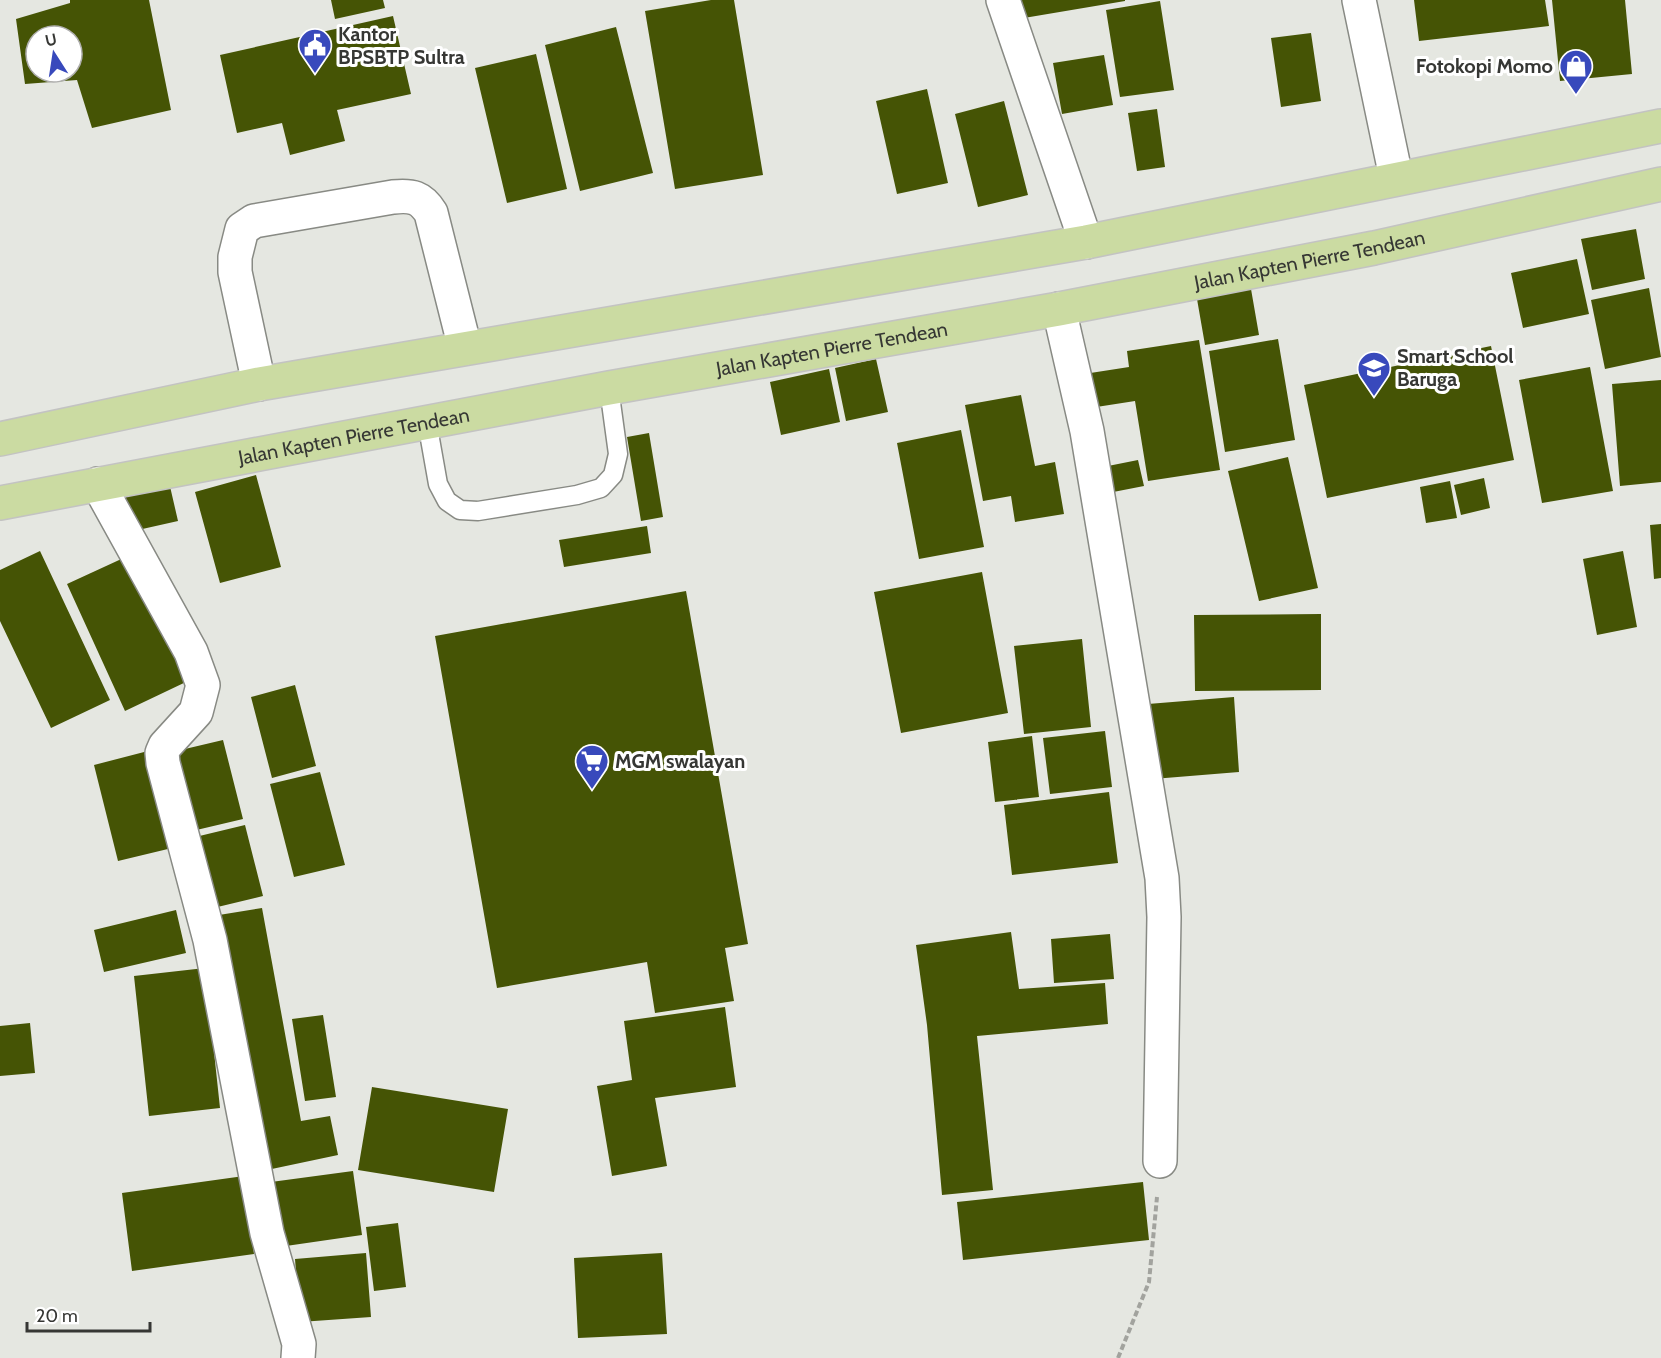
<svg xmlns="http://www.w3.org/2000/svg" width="1661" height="1358" font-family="Cabin,sans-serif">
<rect width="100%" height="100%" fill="#e5e7e1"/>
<path fill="#455405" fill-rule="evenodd" d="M 70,0 L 149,0 L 171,110 L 92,128 L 77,80 L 25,84 L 16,19 L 70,3 ZM 36,36 L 72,36 L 72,72 L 36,72 Z
M 331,0 L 383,0 L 385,8 L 335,19 Z
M 711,0 L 734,0 L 763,175 L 675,189 L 645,11 Z
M 1015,0 L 1125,0 L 1125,1 L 1018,19 Z
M 1414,0 L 1545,0 L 1549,26 L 1419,41 Z
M 1552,0 L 1625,0 L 1632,74 L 1560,81 Z
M 1160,1 L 1174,90 L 1120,97 L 1106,10 Z
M 393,16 L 411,94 L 337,110 L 345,141 L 290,155 L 282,123 L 237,133 L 220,55 Z
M 616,27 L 653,173 L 580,191 L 545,45 Z
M 1311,33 L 1321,101 L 1281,107 L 1271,38 Z
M 536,54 L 567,189 L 507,203 L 475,68 Z
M 1104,55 L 1113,105 L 1062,114 L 1053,63 Z
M 927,89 L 948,183 L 897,194 L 876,101 Z
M 1004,101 L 1028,195 L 978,207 L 955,114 Z
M 1157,109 L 1165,167 L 1137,171 L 1128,113 Z
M 1636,229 L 1645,279 L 1592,290 L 1581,239 Z
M 1577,259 L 1589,314 L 1523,328 L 1511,273 Z
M 1649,288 L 1661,357 L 1605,369 L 1591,300 Z
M 1251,289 L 1259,335 L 1205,345 L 1197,299 Z
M 1278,339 L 1295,440 L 1225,452 L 1209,351 Z
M 1199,340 L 1220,470 L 1148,481 L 1135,401 L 1090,408 L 1084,374 L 1129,367 L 1127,351 Z
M 1491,346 L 1514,460 L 1327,498 L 1304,385 Z
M 876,359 L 888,412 L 846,421 L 835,368 Z
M 1590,367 L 1613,491 L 1542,503 L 1519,380 Z
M 829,369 L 840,422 L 781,435 L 770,382 Z
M 1661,380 L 1661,482 L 1620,486 L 1612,384 Z
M 1021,395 L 1035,466 L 1055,462 L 1064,514 L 1015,522 L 1011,496 L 983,501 L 965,405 Z
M 961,430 L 984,547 L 919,559 L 897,443 Z
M 649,433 L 663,517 L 641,521 L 627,437 Z
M 1288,457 L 1318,588 L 1259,601 L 1228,471 Z
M 1138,460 L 1144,486 L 1103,494 L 1098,468 Z
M 256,475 L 281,567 L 220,583 L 195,492 Z
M 1484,478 L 1490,508 L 1461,515 L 1454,485 Z
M 1450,481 L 1457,518 L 1426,523 L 1420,487 Z
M 169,482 L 178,521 L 129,532 L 120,493 Z
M 1661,524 L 1661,578 L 1654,579 L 1650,525 Z
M 647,526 L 651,553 L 564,567 L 559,540 Z
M 40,551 L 110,700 L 51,728 L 0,621 L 0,570 Z
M 1623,551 L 1637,627 L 1597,635 L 1583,559 Z
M 130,555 L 188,681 L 125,711 L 67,584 Z
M 982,572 L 1008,713 L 901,733 L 874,592 Z
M 686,591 L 748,944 L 725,948 L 734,1001 L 655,1013 L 647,962 L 497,988 L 435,636 Z
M 1321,614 L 1321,690 L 1195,691 L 1194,615 Z
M 1082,639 L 1091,727 L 1024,734 L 1014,646 Z
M 295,685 L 316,766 L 272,778 L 251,697 Z
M 1234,697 L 1239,772 L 1153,779 L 1148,704 Z
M 1105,731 L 1112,787 L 1050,794 L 1043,738 Z
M 1032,736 L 1039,797 L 995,802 L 988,742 Z
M 223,740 L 243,819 L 188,832 L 168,753 Z
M 148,751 L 172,848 L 118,861 L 94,765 Z
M 320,772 L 345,865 L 294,877 L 270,784 Z
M 1109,792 L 1118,863 L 1012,875 L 1004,805 Z
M 245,825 L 263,896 L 205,910 L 187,839 Z
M 262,908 L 301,1121 L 330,1116 L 338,1155 L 267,1170 L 219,915 Z
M 176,910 L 186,953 L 104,972 L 94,930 Z
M 1011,932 L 1019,989 L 1105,983 L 1108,1024 L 977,1036 L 993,1190 L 942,1195 L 927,1025 L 916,945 Z
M 1110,934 L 1114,979 L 1054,983 L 1051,939 Z
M 205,968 L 220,1108 L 149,1116 L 134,976 Z
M 725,1007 L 736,1087 L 655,1098 L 667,1166 L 612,1176 L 597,1086 L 632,1080 L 624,1021 Z
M 323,1015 L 336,1097 L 305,1101 L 292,1019 Z
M 30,1023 L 35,1073 L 0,1076 L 0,1026 Z
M 372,1087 L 508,1109 L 494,1192 L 358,1170 Z
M 353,1171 L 362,1235 L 279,1247 L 271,1182 Z
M 244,1176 L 254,1254 L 132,1271 L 122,1193 Z
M 1143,1182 L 1149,1240 L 963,1260 L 957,1202 Z
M 398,1223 L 406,1287 L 374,1291 L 366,1227 Z
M 366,1253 L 371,1317 L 300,1322 L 295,1259 Z
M 662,1253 L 667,1334 L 578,1338 L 574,1258 Z"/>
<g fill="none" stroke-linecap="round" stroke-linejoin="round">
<defs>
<path id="service" d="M 427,422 L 438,484 L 447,501 L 460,510 L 478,511 L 577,495 L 601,488 L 613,475 L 618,454 L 609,388"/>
<path id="minor" d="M 1003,0 L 1086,242
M 1359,0 L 1396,177
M 1059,309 L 1087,431 L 1162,878 L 1164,917 L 1160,1161
M 259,384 L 235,272 L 235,257 L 242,229 L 254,221 L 393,197 C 412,195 421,197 431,213 L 465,348
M 98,484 L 191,652 L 203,685 L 196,712 L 165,746 L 162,753 L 163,763 L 210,940 L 267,1233 L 299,1344 L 298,1358"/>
<g id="trunk">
<path d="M 0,439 L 259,384 L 1086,242 L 1661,126"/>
<path id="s1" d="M 0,503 L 609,388 L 1059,309 L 1374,248 L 1661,184"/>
</g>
</defs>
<use href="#service" stroke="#888a84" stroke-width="21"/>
<use href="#minor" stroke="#888a84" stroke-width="36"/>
<use href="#trunk" stroke="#c3c3c2" stroke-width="36"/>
<path stroke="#a2a39e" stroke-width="4" stroke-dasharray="6 3" stroke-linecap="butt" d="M 1118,1358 L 1149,1282 L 1157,1197"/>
<use href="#service" stroke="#fff" stroke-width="18"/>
<use href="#minor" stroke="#fff" stroke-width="33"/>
<use href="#trunk" stroke="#cbdba2" stroke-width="33"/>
</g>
<defs>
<symbol id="civic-pin" viewBox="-11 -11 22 30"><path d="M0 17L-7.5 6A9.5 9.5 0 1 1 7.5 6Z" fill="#3849bc" stroke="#fff"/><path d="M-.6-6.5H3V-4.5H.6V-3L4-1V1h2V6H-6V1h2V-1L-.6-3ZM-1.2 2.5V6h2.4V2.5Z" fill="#fff"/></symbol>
<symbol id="shop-pin" viewBox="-11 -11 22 30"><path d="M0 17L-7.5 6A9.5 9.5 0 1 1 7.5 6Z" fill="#3849bc" stroke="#fff"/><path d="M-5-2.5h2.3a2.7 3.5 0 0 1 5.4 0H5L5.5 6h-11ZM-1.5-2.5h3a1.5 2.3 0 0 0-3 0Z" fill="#fff"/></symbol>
<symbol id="school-pin" viewBox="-11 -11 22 30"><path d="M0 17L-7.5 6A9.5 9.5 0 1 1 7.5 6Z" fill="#3849bc" stroke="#fff"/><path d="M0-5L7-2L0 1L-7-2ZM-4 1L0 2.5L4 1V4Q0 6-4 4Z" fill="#fff"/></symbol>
<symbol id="supermarket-pin" viewBox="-11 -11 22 30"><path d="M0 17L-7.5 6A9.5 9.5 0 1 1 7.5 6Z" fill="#3849bc" stroke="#fff"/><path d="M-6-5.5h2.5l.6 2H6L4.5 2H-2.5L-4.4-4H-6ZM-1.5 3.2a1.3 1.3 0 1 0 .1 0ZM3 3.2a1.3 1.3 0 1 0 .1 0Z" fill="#fff"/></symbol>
</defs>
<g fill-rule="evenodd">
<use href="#civic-pin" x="296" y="26" width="38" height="52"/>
<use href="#shop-pin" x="1557" y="47" width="38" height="52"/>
<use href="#school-pin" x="1355" y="349" width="38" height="52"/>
<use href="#supermarket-pin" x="573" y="742" width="38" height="52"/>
</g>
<g text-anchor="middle" stroke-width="6" stroke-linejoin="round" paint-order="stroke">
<g font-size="20" font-weight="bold" fill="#363734" stroke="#fff" text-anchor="start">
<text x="338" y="41">Kantor<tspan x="338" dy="23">BPSBTP Sultra</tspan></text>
<text x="1553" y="73" text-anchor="end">Fotokopi Momo</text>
<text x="1397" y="363">Smart School<tspan x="1397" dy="23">Baruga</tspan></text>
<text x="615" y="768">MGM swalayan</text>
</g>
<g font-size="20" fill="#363734" stroke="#fff">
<text dy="7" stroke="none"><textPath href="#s1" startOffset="1332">Jalan Kapten Pierre Tendean</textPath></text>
<text dy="7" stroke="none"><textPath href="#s1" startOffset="846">Jalan Kapten Pierre Tendean</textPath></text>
<text dy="7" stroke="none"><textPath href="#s1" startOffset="360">Jalan Kapten Pierre Tendean</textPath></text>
</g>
</g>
<g transform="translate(54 54) rotate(348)"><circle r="28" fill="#ffffff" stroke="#afafae" stroke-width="1.5"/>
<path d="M0-4.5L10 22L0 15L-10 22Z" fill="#3849bc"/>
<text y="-9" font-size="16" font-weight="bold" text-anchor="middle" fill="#363734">U</text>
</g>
<path d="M27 1322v9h123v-9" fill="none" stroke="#363734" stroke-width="3"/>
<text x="36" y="1322" font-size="18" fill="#363734" stroke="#ffffff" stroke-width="4.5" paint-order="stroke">20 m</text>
</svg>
